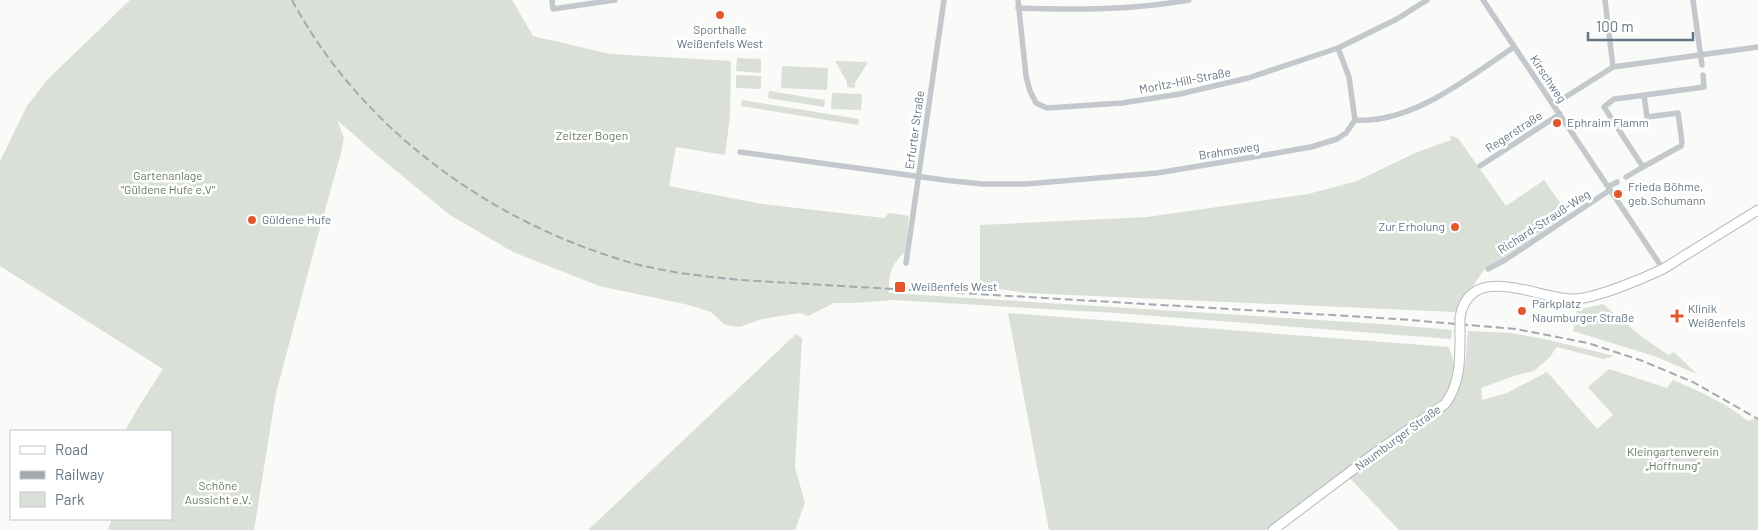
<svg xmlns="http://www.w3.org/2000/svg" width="1758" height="530" font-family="Barlow,sans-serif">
<rect width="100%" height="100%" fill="#fafaf8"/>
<path fill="#dadfd7" d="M 130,0 L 512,0 L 533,36 L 610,54 L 731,61 L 730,116 L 725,155 L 676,147 L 669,186 L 762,204 L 884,218 L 889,213 L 909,216 L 905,252 C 890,266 889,274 889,293 L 1382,324 L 1452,330 L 1451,339 L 1116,313 L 893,300 L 855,303 L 834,303 L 808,316 L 800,313 L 762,319 L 739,327 L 725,325 L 711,312 L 689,305 L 599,286 L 513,252 L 450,215 L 378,156 L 337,120 L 344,138 L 341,153 L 317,239 L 276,393 L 254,530 L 108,530 L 112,519 L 171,519 L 171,431 L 125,431 L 138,408 L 163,369 L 0,266 L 0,161 L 27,106 L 48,79 Z
M 737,58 L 761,59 L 761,73 L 736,71 Z
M 835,61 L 868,62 L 855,83 L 855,88 L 847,87 L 847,82 Z
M 782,66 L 828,68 L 827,90 L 781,88 Z
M 736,75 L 761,76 L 761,89 L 736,88 Z
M 769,91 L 825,100 L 824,107 L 768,98 Z
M 832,93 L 862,94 L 861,110 L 831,109 Z
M 742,100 L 859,119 L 858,125 L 741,106 Z
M 1450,136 L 1458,138 L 1506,206 L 1544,180 L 1568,214 L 1506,256 L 1486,267 L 1455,312 L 1026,293 L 980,286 L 980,225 L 1147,217 L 1308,194 L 1357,181 L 1415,153 L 1451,140 Z
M 1603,304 L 1641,336 L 1668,355 L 1674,352 L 1697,374 L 1654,356 L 1573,331 L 1577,310 Z
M 1008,313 L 1449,347 L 1454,363 L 1465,366 L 1468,331 L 1510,333 L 1545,339 L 1614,356 L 1603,359 L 1557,347 L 1549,358 L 1534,371 L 1517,375 L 1481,388 L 1482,400 L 1507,393 L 1547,372 L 1597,429 L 1613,415 L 1588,387 L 1609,369 L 1667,388 L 1673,380 C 1699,391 1726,403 1748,421 L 1758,418 L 1758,530 L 1399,530 L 1343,471 L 1266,530 L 1049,530 Z
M 796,334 L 802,338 L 795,467 L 805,503 L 795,530 L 588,530 Z"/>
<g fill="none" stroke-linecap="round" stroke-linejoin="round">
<defs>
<path id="primary" d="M 1460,317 C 1471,259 1541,301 1576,299 C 1599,297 1642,279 1663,269 L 1758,210
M 1273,530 L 1375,453 L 1445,404 C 1461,383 1460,358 1460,333"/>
</defs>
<use href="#primary" stroke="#b5babe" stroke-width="11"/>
<path stroke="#c3c8cc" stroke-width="5.5" d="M 552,0 L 553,9 L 615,0
M 1018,0 L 1026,76 L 1030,91 L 1036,103 L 1047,108 L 1122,103 L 1180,94 L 1248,78 L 1338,48 L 1397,19 L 1427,0
M 1483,0 L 1663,269
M 1605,0 L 1613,67
M 1693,0 L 1702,65
M 1018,8 C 1075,10 1133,10 1189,0
M 1338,48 L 1349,77 L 1355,120
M 1644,95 L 1647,117 L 1678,113 L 1682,142 L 1681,146 L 1643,167 L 1604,107 L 1614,99 L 1623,98 L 1704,87 L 1703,75
M 1553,105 L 1613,67 L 1758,47
M 740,152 L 944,180 L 982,184 L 1026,184 L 1157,173 L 1271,154 L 1311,147 L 1337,139 L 1346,133 L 1355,120 C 1412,124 1469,77 1514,47
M 1480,166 L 1560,114
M 1626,177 L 1643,167
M 1608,187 L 1617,182
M 906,263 L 944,0
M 1488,269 L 1505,260 L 1610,190"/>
<use href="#primary" stroke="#fff" stroke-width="9"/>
<path stroke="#a2aab0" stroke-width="2" stroke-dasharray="8 4" stroke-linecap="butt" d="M 292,0 C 360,127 486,219 622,260 C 660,272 701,276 741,280 L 1398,319 L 1516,329 L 1588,343 L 1640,360 L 1693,382 L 1758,419"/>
<defs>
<path id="primary-bridge" d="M 1460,333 L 1460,317"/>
</defs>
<use href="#primary-bridge" stroke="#b5babe" stroke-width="11" stroke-linecap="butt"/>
<use href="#primary-bridge" stroke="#fff" stroke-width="9"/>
</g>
<g fill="#e4572e" stroke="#fff" stroke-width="2">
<circle cx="720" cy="15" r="5"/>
<circle cx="1557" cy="123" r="5"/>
<circle cx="1618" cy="194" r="5"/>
<circle cx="252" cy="220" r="5"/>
<circle cx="1455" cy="227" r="5"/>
<rect x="894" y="281" width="12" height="12" rx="2.5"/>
<circle cx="1522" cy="311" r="5"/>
<path d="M1674.5 308.5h5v5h5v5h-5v5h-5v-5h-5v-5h5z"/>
</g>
<g text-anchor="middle" stroke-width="5" stroke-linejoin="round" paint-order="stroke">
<g font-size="12" fill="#657683" stroke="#fff" text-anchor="start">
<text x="720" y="34" text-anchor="middle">Sporthalle<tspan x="720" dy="14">Weißenfels West</tspan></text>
<text x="1567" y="127">Ephraim Flamm</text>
<text x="1628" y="191">Frieda Böhme,<tspan x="1628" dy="14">geb.Schumann</tspan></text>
<text x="262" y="224">Güldene Hufe</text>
<text x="1445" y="231" text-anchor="end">Zur Erholung</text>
<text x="911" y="291">Weißenfels West</text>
<text x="1532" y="308">Parkplatz<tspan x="1532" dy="14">Naumburger Straße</tspan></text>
<text x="1688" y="313">Klinik<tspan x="1688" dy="14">Weißenfels</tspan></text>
</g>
<g font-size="12" fill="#657683" stroke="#fff">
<text transform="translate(1548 79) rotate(56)" y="4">Kirschweg</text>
<text transform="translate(1185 81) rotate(-11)" y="4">Moritz-Hill-Straße</text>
<text transform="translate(915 130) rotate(-82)" y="4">Erfurter Straße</text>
<text transform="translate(1514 132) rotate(-33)" y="4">Regerstraße</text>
<text transform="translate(1229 151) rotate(-9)" y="4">Brahmsweg</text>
<text transform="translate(1544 222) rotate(-33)" y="4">Richard-Strauß-Weg</text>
<text transform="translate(1398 438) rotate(-36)" y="4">Naumburger Straße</text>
</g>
<g font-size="12" fill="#687a64" stroke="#fff">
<text x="592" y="140">Zeitzer Bogen</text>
<text x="168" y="180">Gartenanlage<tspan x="168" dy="14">"Güldene Hufe e.V"</tspan></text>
<text x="1673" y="456">Kleingartenverein<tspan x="1673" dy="14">„Hoffnung“</tspan></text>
<text x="218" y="490">Schöne<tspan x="218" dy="14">Aussicht e.V.</tspan></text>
</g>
</g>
<rect x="10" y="430" width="162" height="90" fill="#ffffff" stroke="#c1c8cd"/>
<rect x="20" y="446" width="25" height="8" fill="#ffffff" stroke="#c1c8cd"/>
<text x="55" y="455" font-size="15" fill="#657683">Road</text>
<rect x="20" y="471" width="25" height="8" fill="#a2aab0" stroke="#c1c8cd"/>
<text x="55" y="480" font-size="15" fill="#657683">Railway</text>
<rect x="20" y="492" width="25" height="15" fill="#dadfd7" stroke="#c1c8cd"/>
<text x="55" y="505" font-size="15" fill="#657683">Park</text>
<path d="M1588 32v8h105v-8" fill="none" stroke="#657683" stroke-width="2.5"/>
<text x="1596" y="32" font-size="15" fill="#657683" stroke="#ffffff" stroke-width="4" paint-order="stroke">100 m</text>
</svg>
